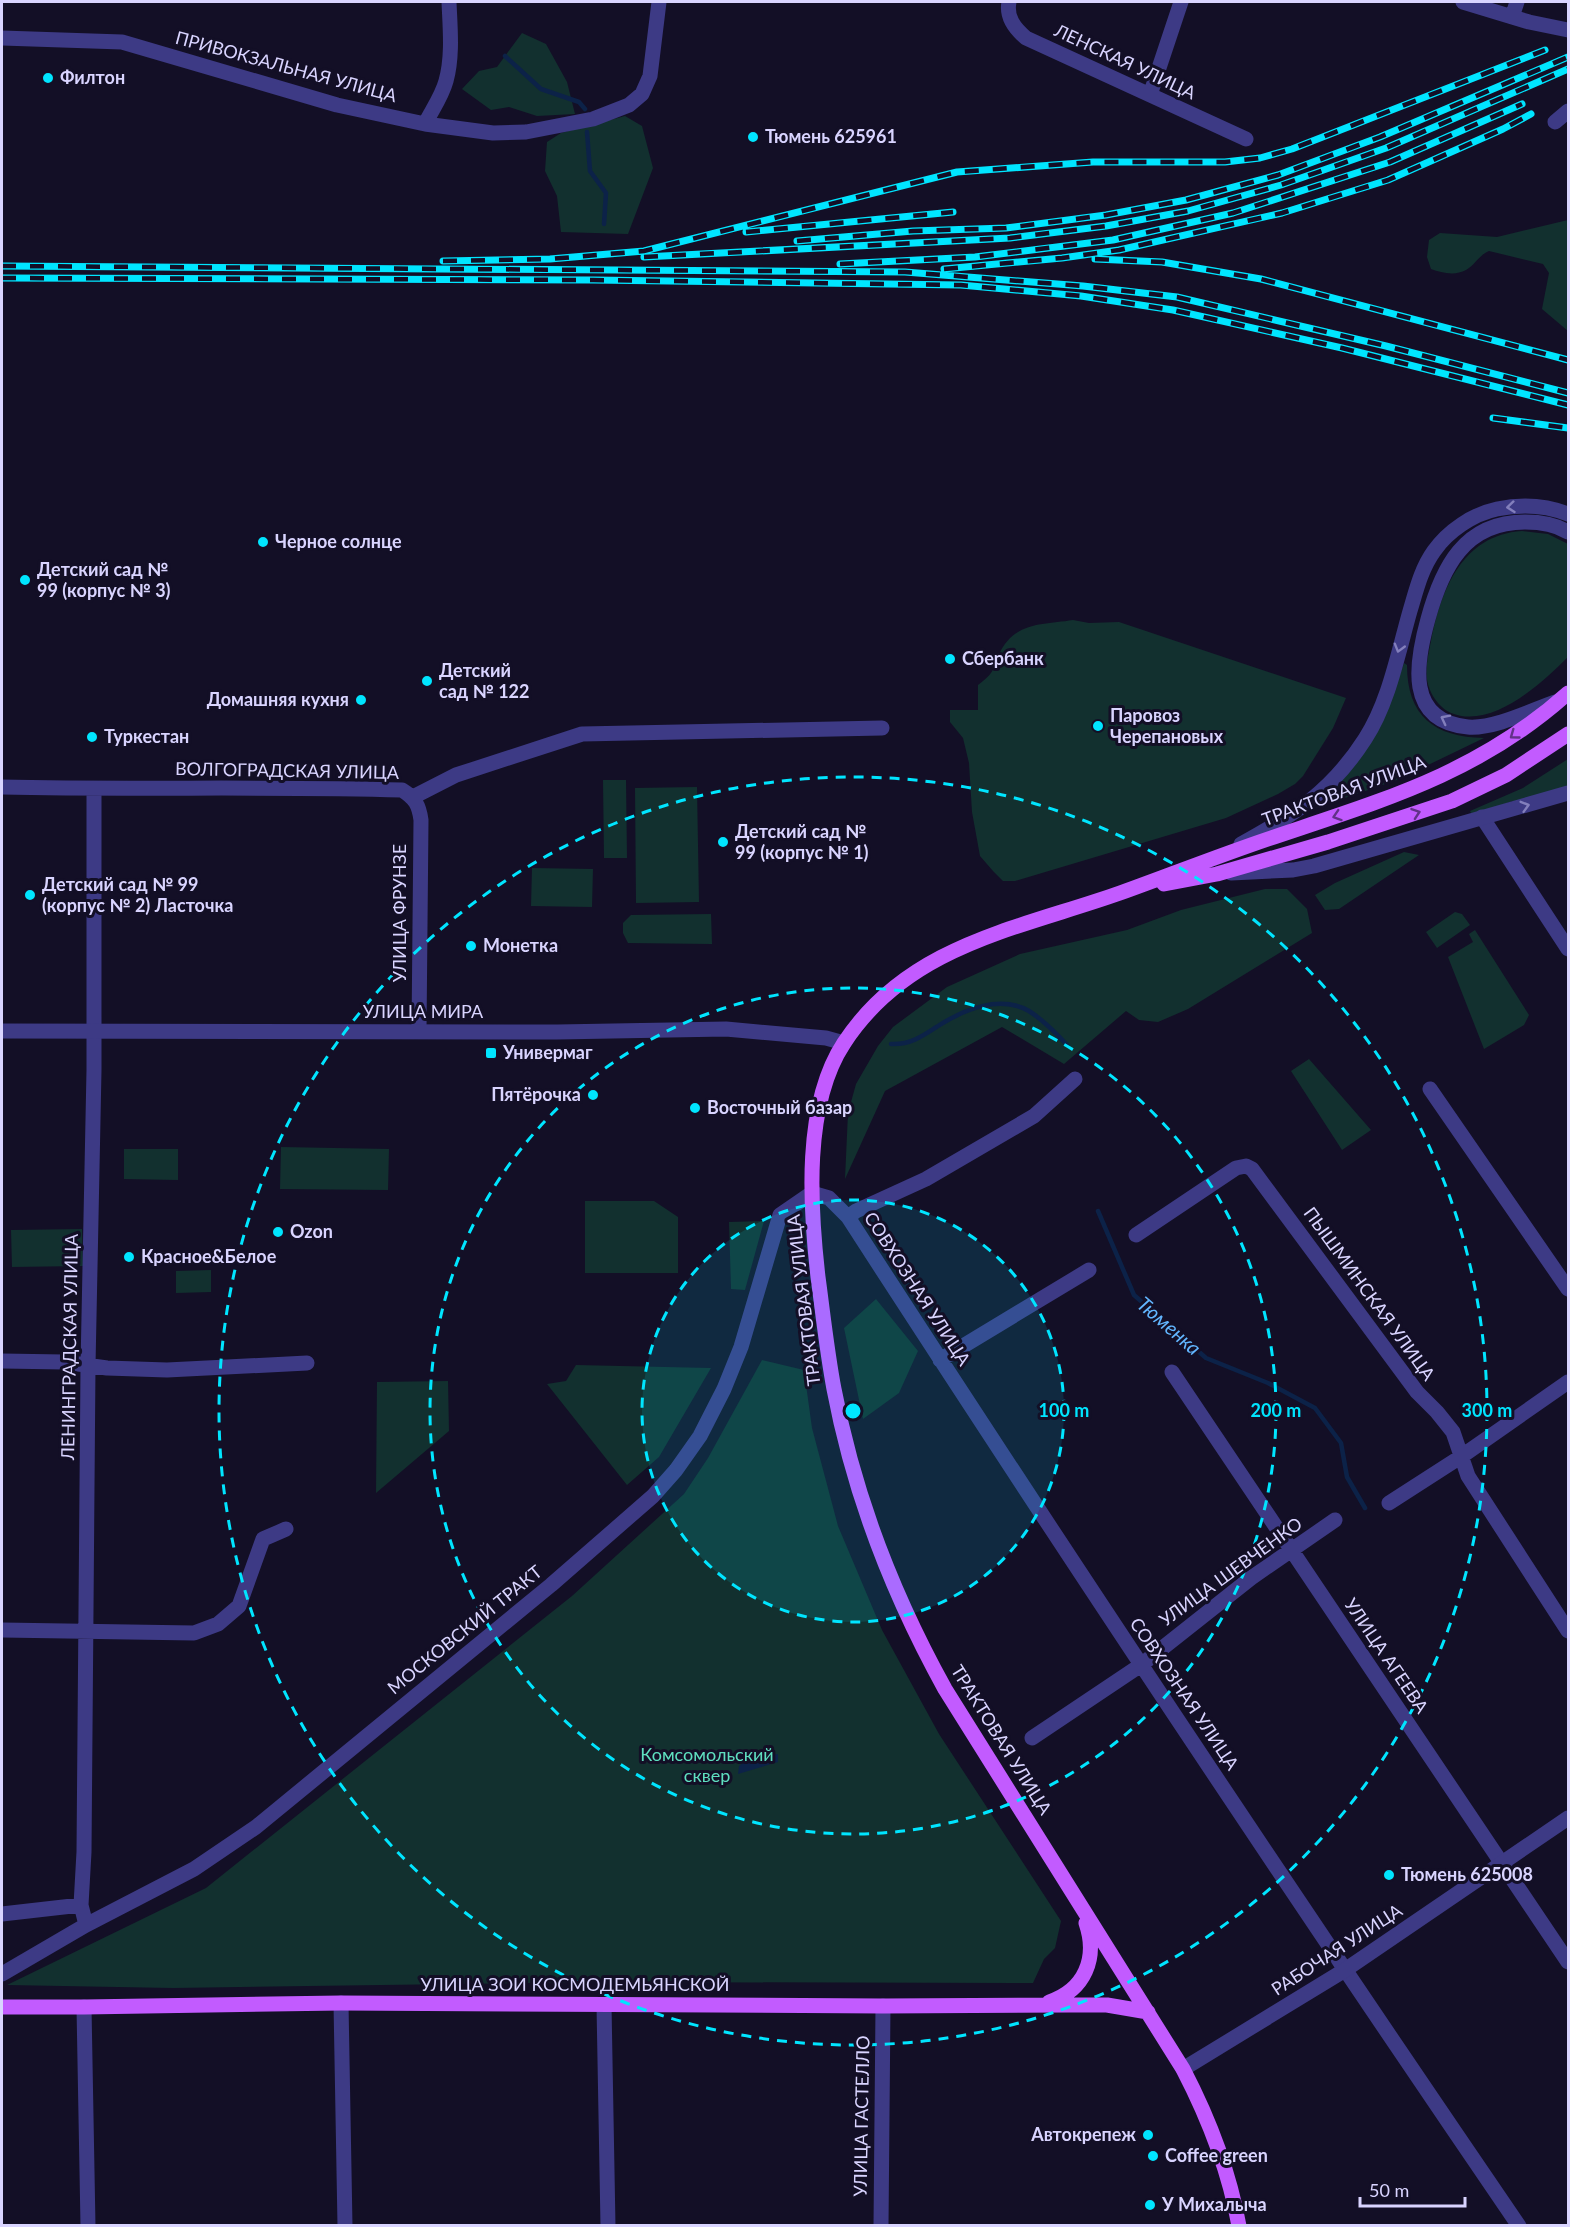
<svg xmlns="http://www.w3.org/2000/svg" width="1570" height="2227" font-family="Lato,sans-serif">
<rect width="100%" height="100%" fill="#130f26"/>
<path fill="#12302f" d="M 522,33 L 546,44 L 567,82 L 575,114 L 537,116 L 509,107 L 491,110 L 462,89 L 479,71 L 497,67 Z
M 625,116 L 642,126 L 653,168 L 628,234 L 561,232 L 557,196 L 545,171 L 547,142 L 561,133 Z
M 1568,220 L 1568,331 L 1542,309 L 1549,273 L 1543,264 L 1489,251 C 1479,255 1475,265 1466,270 C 1455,276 1442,273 1431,269 L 1427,257 L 1429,240 L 1440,233 L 1497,237 Z
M 1522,531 L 1548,534 L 1568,544 L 1568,657 C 1542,683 1492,730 1451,713 C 1442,709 1434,700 1430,690 C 1423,674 1428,657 1431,641 C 1441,590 1462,535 1522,531 Z
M 1073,620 L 1089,623 L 1119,622 L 1346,698 L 1333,728 L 1303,776 L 1295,784 L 1278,794 L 1226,818 L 1015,881 L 1003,881 L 993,871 L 980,856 L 972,812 L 969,763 L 963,738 L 950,722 L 950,710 L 978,710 L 978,685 C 997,670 990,673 999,654 C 1015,621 1043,625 1073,620 Z
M 1404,663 L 1407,665 C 1407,716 1434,737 1484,738 L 1397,780 L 1316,808 C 1365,761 1382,726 1404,663 Z
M 1568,759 L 1568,788 L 1517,803 L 1513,801 L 1472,815 L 1470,811 L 1523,788 Z
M 603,780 L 626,780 L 627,858 L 604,858 Z
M 697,787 L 699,902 L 636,903 L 635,788 Z
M 1404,852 L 1419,855 L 1339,909 L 1325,910 L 1315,895 L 1335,883 Z
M 532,868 L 593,869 L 592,907 L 531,906 Z
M 1265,889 L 1287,889 L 1307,909 L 1312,933 L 1188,1009 L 1158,1022 L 1139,1020 L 1126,1011 L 1064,1064 L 1002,1027 L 885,1091 L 845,1179 L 848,1113 L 856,1084 L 878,1046 L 893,1027 L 947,987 L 1020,954 L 1127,930 L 1181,910 Z
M 1455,912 L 1462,914 L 1470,925 L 1437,948 L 1426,932 Z
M 711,914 L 712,944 L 628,943 L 623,933 L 623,923 L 631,915 Z
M 1475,930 L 1529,1015 L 1524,1025 L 1484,1049 L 1448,957 L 1473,942 L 1469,934 Z
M 1309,1059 L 1371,1130 L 1342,1150 L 1291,1071 Z
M 281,1147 L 389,1149 L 388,1190 L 280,1189 Z
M 124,1149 L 178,1149 L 178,1180 L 124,1179 Z
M 585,1201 L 654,1201 L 678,1217 L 678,1273 L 585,1273 Z
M 764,1221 L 745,1290 L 731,1289 L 729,1222 Z
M 82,1229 L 83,1266 L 12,1267 L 11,1230 Z
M 211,1270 L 211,1292 L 176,1293 L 176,1271 Z
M 876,1299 L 918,1351 L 899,1393 L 863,1419 L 844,1328 Z
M 762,1360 L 804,1370 L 812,1428 L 838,1526 L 882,1630 L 939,1734 L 1061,1921 L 1055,1948 L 1044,1959 L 1033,1983 L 602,1982 L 173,1988 L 7,1985 L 206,1888 L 572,1596 L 684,1494 L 708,1458 Z
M 576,1365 L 711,1368 L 659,1457 L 627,1485 L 547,1384 L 566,1381 Z
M 448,1381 L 449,1431 L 376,1493 L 377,1382 Z"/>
<path fill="#0c2248" d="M 778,1754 L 778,1762 L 738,1774 L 739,1766 L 744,1762 L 760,1757 Z"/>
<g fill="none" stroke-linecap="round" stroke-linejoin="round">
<path stroke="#0c2248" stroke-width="4.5" d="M 505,56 L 541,89 L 579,102 L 585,109
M 587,132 L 590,171 L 606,193 L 604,224
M 891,1044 C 910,1045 923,1036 938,1026 C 963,1010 1000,994 1029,1011 C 1043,1020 1056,1033 1067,1045
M 1098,1211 L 1134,1295 L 1206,1358 L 1268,1383 L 1315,1408 L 1341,1443 L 1347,1477 L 1365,1508"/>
<path stroke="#3d3a85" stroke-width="15" d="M 1009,2 C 1006,17 1014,28 1026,38 L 1246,139
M 1463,2 L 1529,22 L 1568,30
M 1512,17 L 1517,2
M 2,38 L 122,42 L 337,105 L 425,124 L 493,133 L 526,132 L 593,119 L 629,105 L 642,94 L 650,76 L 659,2
M 1150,95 L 1181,2
M 1555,122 L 1568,111
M 425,124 C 432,110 442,96 446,81 C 453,56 450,27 449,2
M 2,787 C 135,790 269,786 402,790 C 415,798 419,805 421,820 L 419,1031
M 413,797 L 456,775 L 582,734 L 882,728
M 1482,817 L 1568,949
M 1430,1089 L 1568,1289
M 848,1217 L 856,1211 L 926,1179 L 1034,1116 L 1075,1079
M 1136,1235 L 1236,1168 L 1246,1166 L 1252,1169 L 1417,1392 L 1437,1412 L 1453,1432 L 1468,1476 L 1568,1631
M 940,1360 L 1089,1270
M 2,1361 L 64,1362 L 107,1368 L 167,1370 L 307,1363
M 1172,1372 L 1568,1962
M 1389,1503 L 1462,1456 L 1568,1382
M 2,1630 L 194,1633 L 218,1624 L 239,1606 L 263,1539 L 286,1529
M 1032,1738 L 1141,1665 L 1251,1578 L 1335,1520
M 2,1914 L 81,1905
M 86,1925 L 81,1905 L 84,1852 L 88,1366 L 94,1070 L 94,789
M 2,1974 L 86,1925 L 194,1869 L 256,1827 L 551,1585 L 653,1496 L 676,1470 L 700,1436 L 724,1389 L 741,1347 L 780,1215 L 812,1193 L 829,1198 L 848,1217 C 1067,1556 1291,1892 1519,2226
M 341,2003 L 345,2226
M 604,2005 L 608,2226
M 84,2007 L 88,2226
M 881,2226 L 883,2006"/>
<path stroke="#3d3a85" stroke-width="15" d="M 1555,702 C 1530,711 1494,729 1468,727 C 1405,721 1416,662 1428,619 C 1442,568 1464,522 1525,522 C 1540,522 1555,524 1568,532
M 1241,844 C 1294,815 1331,792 1365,739 C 1389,702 1398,653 1410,611 C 1416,591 1421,569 1434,551 C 1448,531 1473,514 1497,509 C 1521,504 1545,505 1568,514
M 1231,873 L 1293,870 L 1314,866 L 1568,793
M 2,1031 L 557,1032 L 726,1029 L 826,1038 L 844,1043
M 1183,2069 L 1345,1970 L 1568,1818"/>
<path stroke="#c25bff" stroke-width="15" d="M 1164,884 L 1217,874 L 1328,842 L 1452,801 L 1506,775 L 1568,734
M 1049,2002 C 1085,1990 1098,1958 1086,1923
M 2,2007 L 84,2007 L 341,2003 L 883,2006 L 1069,2005 L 1107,2005 L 1148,2012
M 1239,2226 C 1229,2170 1209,2119 1183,2069 L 945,1689 C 893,1595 854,1495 834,1389 C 827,1352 823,1314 818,1277 C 810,1207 803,1105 844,1043 C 908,945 1018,929 1120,893 C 1170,875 1218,856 1268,839 C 1380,801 1478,774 1568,693"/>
<defs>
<path id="rail" d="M 746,232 L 953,212
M 797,241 L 913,231 L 1006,228 L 1106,215 L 1186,200 L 1278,175 L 1380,137 L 1568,57
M 644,257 L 1010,238 L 1106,226 L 1188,211 L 1281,185 L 1386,148 L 1568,69
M 1095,259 L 1162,262 L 1261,279 L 1568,360
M 443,261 L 550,259 L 644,251 L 957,172 L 1093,162 L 1225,162 L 1260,158 L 1292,149 L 1545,50
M 840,264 L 975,257 L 1113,240 L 1233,213 L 1390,162 L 1522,104
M 2,266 L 905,272 L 1083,286 L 1177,297 L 1386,346 L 1568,393
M 944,269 L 1062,258 L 1119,250 L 1282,213 L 1388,180 L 1503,129 L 1531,114
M 2,278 L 593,280 L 961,285 L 1081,296 L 1173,310 L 1342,348 L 1568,405
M 1493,418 L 1568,428"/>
</defs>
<use href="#rail" stroke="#00e5ff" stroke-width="7"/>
<use href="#rail" stroke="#130f26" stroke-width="4.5" stroke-dasharray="14" stroke-linecap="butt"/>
</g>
<defs><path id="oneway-chevron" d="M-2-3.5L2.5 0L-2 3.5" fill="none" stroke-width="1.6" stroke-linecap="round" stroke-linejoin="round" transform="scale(1.5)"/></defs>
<g stroke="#837fbc">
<use href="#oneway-chevron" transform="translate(1511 507) rotate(174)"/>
<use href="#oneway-chevron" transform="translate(1399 648) rotate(106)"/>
<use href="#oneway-chevron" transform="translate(1445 719) rotate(-153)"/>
<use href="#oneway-chevron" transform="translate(1525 806) rotate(-16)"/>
</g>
<g stroke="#623188">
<use href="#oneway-chevron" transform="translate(1514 735) rotate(144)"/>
<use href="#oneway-chevron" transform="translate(1416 813) rotate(-19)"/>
<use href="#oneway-chevron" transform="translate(1337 816) rotate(162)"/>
</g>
<circle cx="853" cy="1411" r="211" fill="#00e5ff" fill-opacity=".12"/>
<g fill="none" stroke="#00e5ff" stroke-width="3" stroke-dasharray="10 8">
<circle cx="853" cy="1411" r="211"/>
<circle cx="853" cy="1411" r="423"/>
<circle cx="853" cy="1411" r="634"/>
</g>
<g fill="#00e5ff" stroke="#130f26" stroke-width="2">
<circle cx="48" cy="78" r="6"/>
<circle cx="753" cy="137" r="6"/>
<circle cx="263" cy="542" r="6"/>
<circle cx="25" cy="580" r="6"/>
<circle cx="950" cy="659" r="6"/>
<circle cx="427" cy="681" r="6"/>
<circle cx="361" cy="700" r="6"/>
<circle cx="1098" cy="726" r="6"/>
<circle cx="92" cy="737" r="6"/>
<circle cx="723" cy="842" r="6"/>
<circle cx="30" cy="895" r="6"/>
<circle cx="471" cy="946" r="6"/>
<rect x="485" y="1047" width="12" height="12" rx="3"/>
<circle cx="593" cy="1095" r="6"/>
<circle cx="695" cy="1108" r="6"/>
<circle cx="278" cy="1232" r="6"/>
<circle cx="129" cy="1257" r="6"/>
<circle cx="1389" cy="1875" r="6"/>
<circle cx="1148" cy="2135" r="6"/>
<circle cx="1153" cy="2156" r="6"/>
<circle cx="1150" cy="2205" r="6"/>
</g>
<g text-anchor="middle" stroke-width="6" stroke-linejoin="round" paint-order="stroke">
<g font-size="18" fill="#d9d4ff" stroke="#130f26">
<text transform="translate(1125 62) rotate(25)" y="6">ЛЕНСКАЯ УЛИЦА</text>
<text transform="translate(286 67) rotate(15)" y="6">ПРИВОКЗАЛЬНАЯ УЛИЦА</text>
<text transform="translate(287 771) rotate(1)" y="6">ВОЛГОГРАДСКАЯ УЛИЦА</text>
<text transform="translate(1344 791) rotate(-20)" y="6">ТРАКТОВАЯ УЛИЦА</text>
<text transform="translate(400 913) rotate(-90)" y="6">УЛИЦА ФРУНЗЕ</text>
<text x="423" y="1018">УЛИЦА МИРА</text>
<text transform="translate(917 1289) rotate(57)" y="6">СОВХОЗНАЯ УЛИЦА</text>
<text transform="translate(1369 1294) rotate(54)" y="6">ПЫШМИНСКАЯ УЛИЦА</text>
<text transform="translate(804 1300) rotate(-97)" y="6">ТРАКТОВАЯ УЛИЦА</text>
<text transform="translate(70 1347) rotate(-89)" y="6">ЛЕНИНГРАДСКАЯ УЛИЦА</text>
<text transform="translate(1231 1572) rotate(-36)" y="6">УЛИЦА ШЕВЧЕНКО</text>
<text transform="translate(465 1630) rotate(-39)" y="6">МОСКОВСКИЙ ТРАКТ</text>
<text transform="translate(1386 1656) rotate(56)" y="6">УЛИЦА АГЕЕВА</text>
<text transform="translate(1184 1694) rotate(56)" y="6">СОВХОЗНАЯ УЛИЦА</text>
<text transform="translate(1001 1740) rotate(58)" y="6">ТРАКТОВАЯ УЛИЦА</text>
<text transform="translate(1337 1950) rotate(-33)" y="6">РАБОЧАЯ УЛИЦА</text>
<text x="575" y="1991">УЛИЦА ЗОИ КОСМОДЕМЬЯНСКОЙ</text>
<text transform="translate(862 2116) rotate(-89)" y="6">УЛИЦА ГАСТЕЛЛО</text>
</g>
<g font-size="18" font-weight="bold" fill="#d9d4ff" stroke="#130f26" text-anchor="start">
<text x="60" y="84">Филтон</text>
<text x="765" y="143">Тюмень 625961</text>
<text x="275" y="548">Черное солнце</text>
<text x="37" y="576">Детский сад №<tspan x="37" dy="21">99 (корпус № 3)</tspan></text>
<text x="962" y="665">Сбербанк</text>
<text x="439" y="677">Детский<tspan x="439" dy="21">сад № 122</tspan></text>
<text x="349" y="706" text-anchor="end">Домашняя кухня</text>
<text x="1110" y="722">Паровоз<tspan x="1110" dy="21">Черепановых</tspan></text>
<text x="104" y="743">Туркестан</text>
<text x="735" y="838">Детский сад №<tspan x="735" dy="21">99 (корпус № 1)</tspan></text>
<text x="42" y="891">Детский сад № 99<tspan x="42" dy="21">(корпус № 2) Ласточка</tspan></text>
<text x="483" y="952">Монетка</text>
<text x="503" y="1059">Универмаг</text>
<text x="581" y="1101" text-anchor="end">Пятёрочка</text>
<text x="707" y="1114">Восточный базар</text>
<text x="290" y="1238">Ozon</text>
<text x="141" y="1263">Красное&amp;Белое</text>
<text x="1401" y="1881">Тюмень 625008</text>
<text x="1136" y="2141" text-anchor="end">Автокрепеж</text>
<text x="1165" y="2162">Coffee green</text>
<text x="1162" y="2211">У Михалыча</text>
</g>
<g font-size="18" fill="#5fe0c0" stroke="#130f26">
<text x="707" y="1761">Комсомольский<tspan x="707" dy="21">сквер</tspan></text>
</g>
<g font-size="20" font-style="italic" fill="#62b6ff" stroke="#130f26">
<text transform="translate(1169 1326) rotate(41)" y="7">Тюменка</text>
</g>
</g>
<circle cx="853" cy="1411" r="9" fill="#00e5ff" stroke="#130f26" stroke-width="3"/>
<g font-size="18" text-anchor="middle" font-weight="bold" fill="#00e5ff" stroke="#130f26" stroke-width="6" stroke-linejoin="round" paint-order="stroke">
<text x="1064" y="1417">100 m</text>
<text x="1276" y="1417">200 m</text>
<text x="1487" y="1417">300 m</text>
</g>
<rect width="1570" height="2227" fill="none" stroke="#d9d4ff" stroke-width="6"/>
<path d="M1360 2197v9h105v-9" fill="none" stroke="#d9d4ff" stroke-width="3"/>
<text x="1369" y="2197" font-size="18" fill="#d9d4ff" stroke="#130f26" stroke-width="4.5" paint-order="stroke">50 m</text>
</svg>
